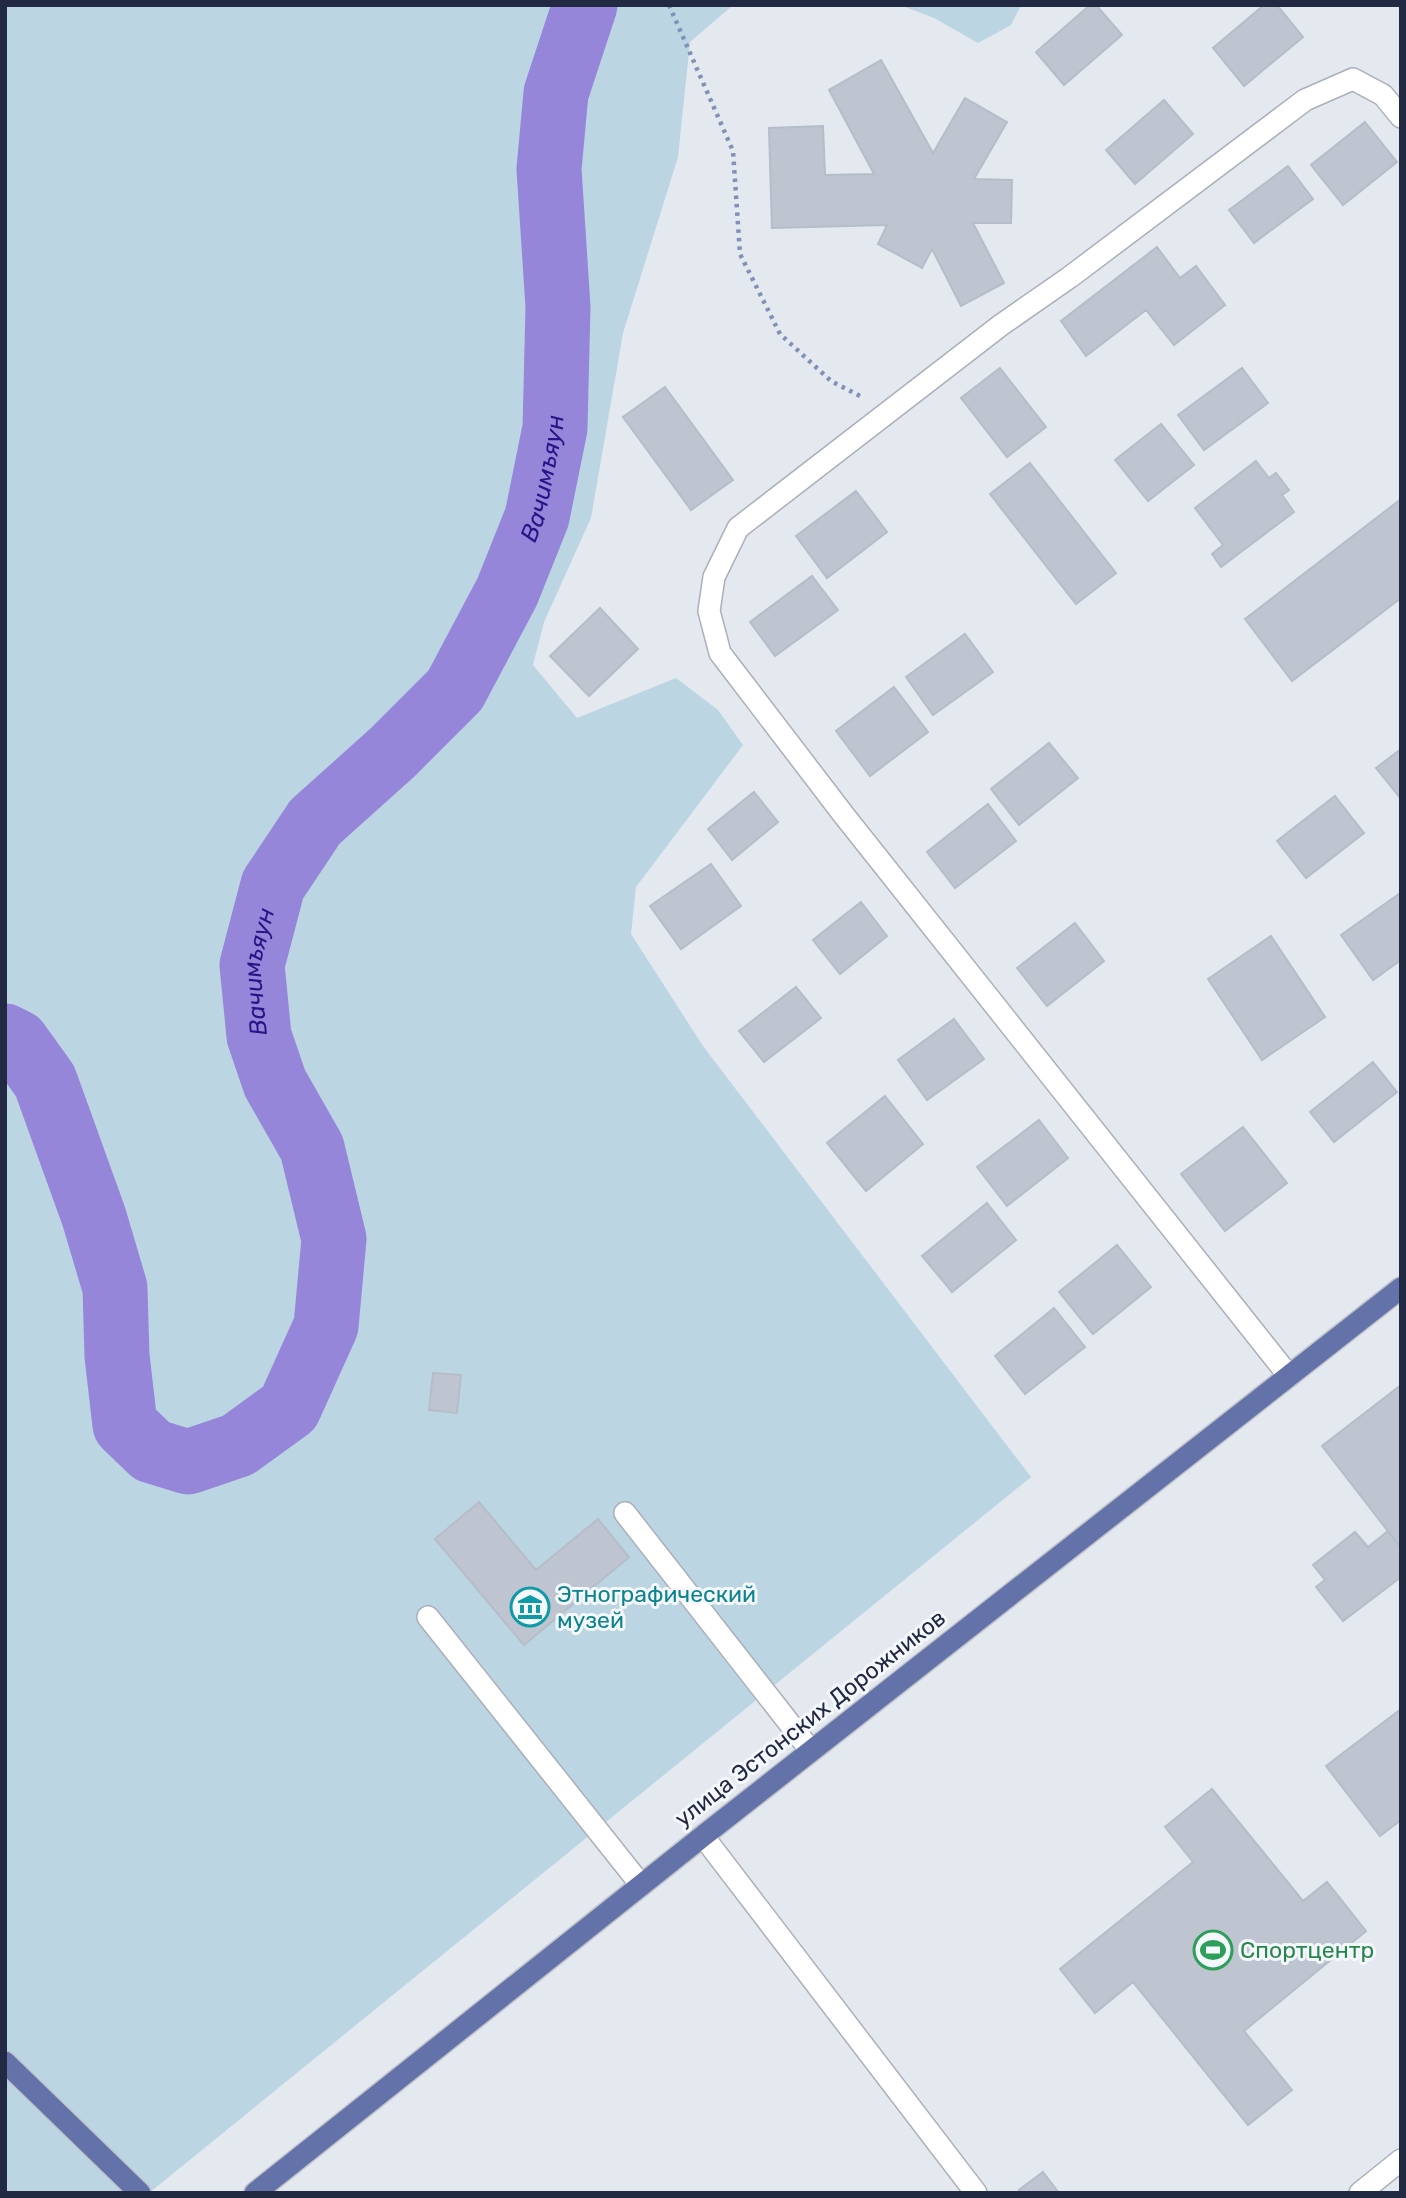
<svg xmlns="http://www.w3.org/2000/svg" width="1406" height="2198" font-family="Rubik,sans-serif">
<rect width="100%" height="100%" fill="#e4e8ef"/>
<path fill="#bbd6e2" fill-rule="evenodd" d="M 5,5 L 733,5 L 690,42 L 678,157 L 623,333 L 591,518 L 544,622 L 533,665 L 577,718 L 676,678 L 718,710 L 743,745 L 636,887 L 631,934 L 703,1046 L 1031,1477 L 149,2193 L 5,2193 ZM 434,1373 L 461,1376 L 457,1413 L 429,1410 ZM 479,1502 L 536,1570 L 598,1519 L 629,1557 L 524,1645 L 435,1539 Z
M 900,5 L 1021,5 L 1011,25 L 978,43 L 934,18 Z"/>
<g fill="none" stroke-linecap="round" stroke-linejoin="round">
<path stroke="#9686d9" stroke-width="65" id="s1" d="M 5,1036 L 17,1042 L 45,1081 L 94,1217 L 115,1288 L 117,1356 L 125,1425 L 152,1451 L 188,1462 L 238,1445 L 289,1408 L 326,1326 L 334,1239 L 312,1148 L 275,1083 L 259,1036 L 252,965 L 273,885 L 315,822 L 393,752 L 455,690 L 507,592 L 537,517 L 555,428 L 558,307 L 549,169 L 556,93 L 585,5"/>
</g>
<path fill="#bec5d0" stroke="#b5bdc9" stroke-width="2" d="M 1090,5 L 1096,5 L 1122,35 L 1064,85 L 1036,52 Z
M 1264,5 L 1277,5 L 1303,37 L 1244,86 L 1213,48 Z
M 881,60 L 933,153 L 965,98 L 1007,122 L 974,179 L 1012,180 L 1011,223 L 973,223 L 1004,283 L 961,306 L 932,249 L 922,268 L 878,244 L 887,225 L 772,228 L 769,128 L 823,126 L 825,175 L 874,174 L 829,90 Z
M 1164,100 L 1193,134 L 1135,184 L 1106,150 Z
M 1365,122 L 1397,162 L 1343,205 L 1311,165 Z
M 1288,166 L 1313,199 L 1254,243 L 1229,210 Z
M 1157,247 L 1180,278 L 1196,266 L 1225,305 L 1174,345 L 1146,310 L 1086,356 L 1061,321 Z
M 1000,368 L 1046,427 L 1007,457 L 961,398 Z
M 1242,368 L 1268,403 L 1204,450 L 1178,415 Z
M 665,387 L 733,480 L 691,510 L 623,417 Z
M 1161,424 L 1194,465 L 1148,501 L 1115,460 Z
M 1256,461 L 1269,478 L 1276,473 L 1289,490 L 1282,495 L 1294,512 L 1221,567 L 1212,554 L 1223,545 L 1195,508 Z
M 1030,463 L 1116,573 L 1076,604 L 990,494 Z
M 856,491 L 887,532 L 827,578 L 796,536 Z
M 1401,499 L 1401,598 L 1292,681 L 1245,619 Z
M 812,576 L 838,610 L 775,656 L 750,622 Z
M 600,608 L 638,649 L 589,696 L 550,656 Z
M 965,634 L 993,672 L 933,715 L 906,677 Z
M 894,687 L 928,732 L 870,776 L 836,731 Z
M 1049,743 L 1078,778 L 1019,825 L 991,789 Z
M 1401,749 L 1401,799 L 1376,768 Z
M 754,792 L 778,822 L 732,860 L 708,829 Z
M 1335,796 L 1364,833 L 1306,878 L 1277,841 Z
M 988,804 L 1016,841 L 955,888 L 927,852 Z
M 711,864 L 741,906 L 681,949 L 650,906 Z
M 1399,894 L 1401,897 L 1401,960 L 1373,980 L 1341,935 Z
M 861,902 L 887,936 L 840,974 L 813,940 Z
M 1075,923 L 1104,961 L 1047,1006 L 1017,968 Z
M 1271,936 L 1325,1017 L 1262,1060 L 1208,979 Z
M 796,987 L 821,1018 L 764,1062 L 739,1031 Z
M 954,1019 L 984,1059 L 927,1100 L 898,1060 Z
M 1373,1062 L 1397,1092 L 1334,1142 L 1310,1112 Z
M 885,1096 L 923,1144 L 866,1191 L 827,1143 Z
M 1039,1120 L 1068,1158 L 1007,1206 L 977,1167 Z
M 1243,1127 L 1287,1183 L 1225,1231 L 1181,1174 Z
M 987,1203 L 1016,1240 L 952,1292 L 922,1256 Z
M 1117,1245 L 1151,1287 L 1093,1334 L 1059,1292 Z
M 1054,1308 L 1085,1347 L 1025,1394 L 995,1356 Z
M 433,1373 L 461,1375 L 457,1413 L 429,1410 Z
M 1401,1385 L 1401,1548 L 1322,1446 Z
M 479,1502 L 536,1570 L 598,1519 L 629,1557 L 524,1645 L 435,1539 Z
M 1388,1531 L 1401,1548 L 1401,1577 L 1343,1621 L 1316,1587 L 1325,1580 L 1313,1565 L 1355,1532 L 1368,1547 Z
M 1401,1709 L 1401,1820 L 1380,1836 L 1326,1766 Z
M 1212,1789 L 1303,1901 L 1327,1882 L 1366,1931 L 1244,2031 L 1292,2090 L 1248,2125 L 1133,1982 L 1095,2013 L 1060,1969 L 1193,1862 L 1165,1827 Z
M 1043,2172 L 1059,2193 L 1021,2193 L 1019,2190 Z"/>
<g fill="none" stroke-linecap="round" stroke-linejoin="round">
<defs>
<path id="minor" d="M 1289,1376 L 843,814 L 720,653 L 709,611 L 714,577 L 738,528 L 1001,325 L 1070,277 L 1305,100 L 1353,79 L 1383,95 L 1401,117
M 625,1513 L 811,1751
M 428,1617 L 641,1885
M 703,1836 L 976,2193
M 1360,2193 L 1401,2160"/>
<path id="major" d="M 5,2062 L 140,2193
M 255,2193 L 703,1836 L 1401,1288"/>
</defs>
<use href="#minor" stroke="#aaafbb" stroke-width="24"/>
<use href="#major" stroke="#c1c3ca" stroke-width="24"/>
<path stroke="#8190b6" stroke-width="4.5" stroke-dasharray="3.5 5" stroke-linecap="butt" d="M 669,5 L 733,151 L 740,254 L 780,334 L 831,381 L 860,396"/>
<use href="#minor" stroke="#fff" stroke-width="21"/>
<use href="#major" stroke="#6373a9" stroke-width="21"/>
</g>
<defs>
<symbol id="museum-ring" viewBox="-11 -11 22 22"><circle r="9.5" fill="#f5f8fb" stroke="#0f9aa8" stroke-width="1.5"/><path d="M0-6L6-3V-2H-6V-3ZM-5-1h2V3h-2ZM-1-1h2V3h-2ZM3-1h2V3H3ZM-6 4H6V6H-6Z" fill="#0f9aa8"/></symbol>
<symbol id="stadium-ring" viewBox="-11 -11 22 22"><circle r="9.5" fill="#f5f8fb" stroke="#2e9e5b" stroke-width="1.5"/><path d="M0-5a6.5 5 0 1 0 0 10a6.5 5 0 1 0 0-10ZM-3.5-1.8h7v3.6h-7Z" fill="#2e9e5b"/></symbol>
</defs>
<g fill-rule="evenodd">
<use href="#museum-ring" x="508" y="1585" width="44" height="44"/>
<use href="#stadium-ring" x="1191" y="1928" width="44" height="44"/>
</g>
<g text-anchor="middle" stroke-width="6" stroke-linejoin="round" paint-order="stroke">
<g font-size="23" fill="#0d838f" stroke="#f5f8fb" text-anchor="start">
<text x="557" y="1602">Этнографический<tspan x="557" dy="26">музей</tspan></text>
</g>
<g font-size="23" fill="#212943" stroke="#f5f8fb">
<text transform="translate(810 1718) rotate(-38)" y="8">улица Эстонских Дорожников</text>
</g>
<g font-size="23" fill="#27864d" stroke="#f5f8fb" text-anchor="start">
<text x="1240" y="1958">Спортцентр</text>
</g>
<g font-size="24" font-style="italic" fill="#2a1386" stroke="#f5f8fb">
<text dy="8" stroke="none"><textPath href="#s1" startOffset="1657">Вачимъяун</textPath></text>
<text dy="8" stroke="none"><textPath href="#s1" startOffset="1069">Вачимъяун</textPath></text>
</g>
</g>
<rect width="1406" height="2198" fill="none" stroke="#212943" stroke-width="14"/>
</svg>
